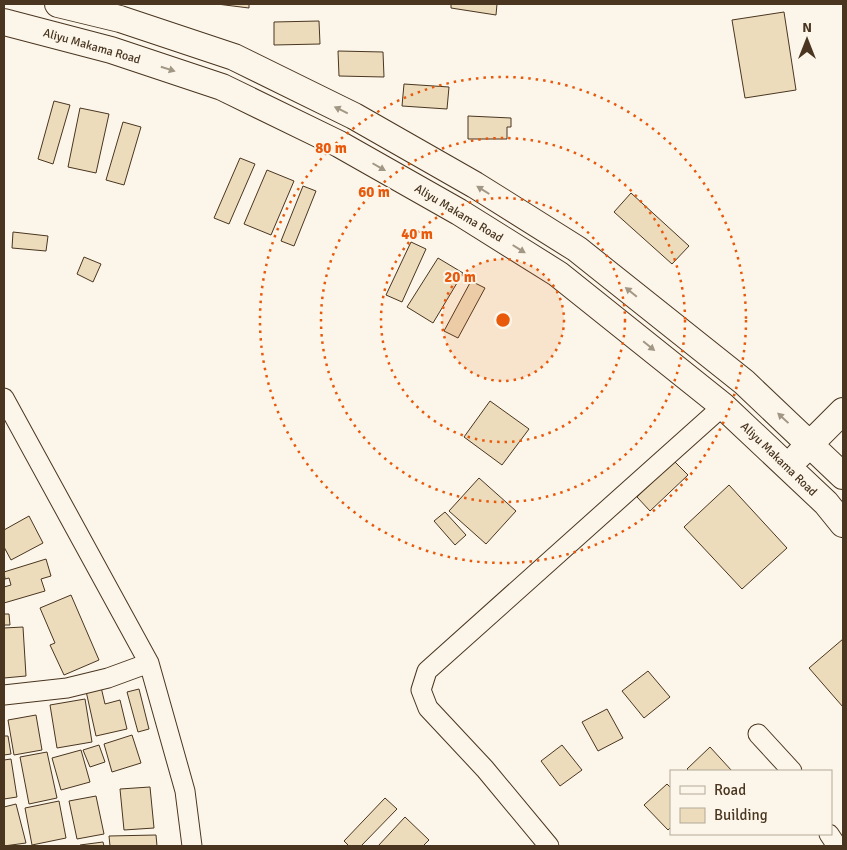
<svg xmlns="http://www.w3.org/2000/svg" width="847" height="850" font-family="Signika,sans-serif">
<rect width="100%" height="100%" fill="#fbf6e9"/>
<path fill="#ecdcbc" stroke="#4a3520" d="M 217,4 L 249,4 L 249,8 Z
M 451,4 L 497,4 L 496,15 L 451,8 Z
M 784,12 L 796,90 L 745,98 L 732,20 Z
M 319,21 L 320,44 L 274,45 L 274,22 Z
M 338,51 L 383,52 L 384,77 L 339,76 Z
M 404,84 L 449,87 L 447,109 L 402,106 Z
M 54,101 L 70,105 L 53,164 L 38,159 Z
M 80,108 L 109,114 L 96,173 L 68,167 Z
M 468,116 L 511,118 L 511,127 L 507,127 L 507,139 L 468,139 Z
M 123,122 L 141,127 L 124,185 L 106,180 Z
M 240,158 L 255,164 L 229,224 L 214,218 Z
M 267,170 L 294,181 L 271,235 L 244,224 Z
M 303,186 L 316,191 L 294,246 L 281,241 Z
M 631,193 L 689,246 L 672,264 L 614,212 Z
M 13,232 L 48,236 L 46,251 L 12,248 Z
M 411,242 L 426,249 L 402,302 L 386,295 Z
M 84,257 L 101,264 L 93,282 L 77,274 Z
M 438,258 L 463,273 L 433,323 L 407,307 Z
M 471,281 L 485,288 L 458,338 L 444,331 Z
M 490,401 L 529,429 L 502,465 L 464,437 Z
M 674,461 L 688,475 L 650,511 L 637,497 Z
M 479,478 L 516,511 L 486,544 L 449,511 Z
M 729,485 L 787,548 L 742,589 L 684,527 Z
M 445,512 L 466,535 L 455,545 L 434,521 Z
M 29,516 L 43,543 L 11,560 L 4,547 L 4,530 Z
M 46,559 L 51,576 L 41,579 L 45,591 L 4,603 L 4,587 L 11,585 L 9,578 L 5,579 L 4,572 Z
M 71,595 L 99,660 L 64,675 L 50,645 L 55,643 L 40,608 Z
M 4,614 L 9,614 L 10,625 L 4,625 Z
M 23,627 L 26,676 L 4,678 L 4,628 Z
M 843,639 L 843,707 L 809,668 Z
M 648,671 L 670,697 L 644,718 L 622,691 Z
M 101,687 L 105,704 L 120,700 L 127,729 L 96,736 L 86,691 Z
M 139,689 L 149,729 L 138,732 L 127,692 Z
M 85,699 L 92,742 L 57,748 L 50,705 Z
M 607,709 L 623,738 L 598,751 L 582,722 Z
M 36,715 L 42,750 L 14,755 L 8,720 Z
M 132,735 L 141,763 L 112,772 L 104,744 Z
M 4,736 L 8,736 L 11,754 L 4,755 Z
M 99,745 L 105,762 L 90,767 L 83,750 Z
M 562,745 L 582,770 L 560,786 L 541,761 Z
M 710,747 L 732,771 L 689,771 L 687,769 Z
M 81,750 L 90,782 L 61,790 L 52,758 Z
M 47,752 L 57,798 L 29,804 L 20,757 Z
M 11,759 L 17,797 L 4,799 L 4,760 Z
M 667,784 L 671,788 L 671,827 L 668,830 L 644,805 Z
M 150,787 L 154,828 L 124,830 L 120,789 Z
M 96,796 L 104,834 L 77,839 L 69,801 Z
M 385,798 L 397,809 L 361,846 L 349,846 L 344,841 Z
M 59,801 L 66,838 L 32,845 L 25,808 Z
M 16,804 L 26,843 L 4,846 L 4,807 Z
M 405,817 L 429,840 L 423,846 L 378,846 Z
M 156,835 L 157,846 L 110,846 L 109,836 Z
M 103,842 L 104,846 L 80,846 L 80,845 Z"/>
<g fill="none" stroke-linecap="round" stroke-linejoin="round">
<defs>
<path id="street" d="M 4,398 L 149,663 L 185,791 L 192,846
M 4,695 L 67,688 L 108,678 L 149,663
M 758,734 L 792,771
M 829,834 L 837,846
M 549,846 L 485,769 L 428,708 L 421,690 L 427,671 L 723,406"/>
<path id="secondary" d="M 58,4 L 120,19 L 234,57 L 354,116 L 475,185 L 577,249 L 744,382 L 843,476
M 4,22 L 111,50 L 222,87 L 339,144 L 459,212 L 558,274 L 723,406 L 826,503 L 843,524
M 798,456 L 843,411"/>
</defs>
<use href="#street" stroke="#4a3520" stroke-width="21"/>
<use href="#secondary" stroke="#4a3520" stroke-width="28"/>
<use href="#street" stroke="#fbf6e9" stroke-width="19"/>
<use href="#secondary" stroke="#fbf6e9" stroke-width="26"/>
</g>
<defs><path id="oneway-solid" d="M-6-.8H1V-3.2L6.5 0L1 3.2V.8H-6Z" transform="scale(1.25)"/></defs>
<g fill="#a29684">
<use href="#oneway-solid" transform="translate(168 69) rotate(18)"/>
<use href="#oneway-solid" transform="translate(341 110) rotate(-154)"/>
<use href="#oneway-solid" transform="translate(379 167) rotate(30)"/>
<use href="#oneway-solid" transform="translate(483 190) rotate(-148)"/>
<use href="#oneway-solid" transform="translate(519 249) rotate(32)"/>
<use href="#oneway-solid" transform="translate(631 292) rotate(-141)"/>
<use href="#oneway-solid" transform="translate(649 346) rotate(39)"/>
<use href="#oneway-solid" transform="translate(783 418) rotate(-137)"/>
</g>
<circle cx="503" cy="320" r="61" fill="#e8590c" fill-opacity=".12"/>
<g fill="none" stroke="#e8590c" stroke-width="2.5" stroke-dasharray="2.5 5">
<circle cx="503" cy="320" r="61"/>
<circle cx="503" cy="320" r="122"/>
<circle cx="503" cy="320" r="182"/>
<circle cx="503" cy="320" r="243"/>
</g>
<g text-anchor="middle" stroke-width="4" stroke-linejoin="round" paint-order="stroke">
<g font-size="12" fill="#4a3520" stroke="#fbf6e9">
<text transform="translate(92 46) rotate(16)" y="4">Aliyu Makama Road</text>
<text transform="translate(459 213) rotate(31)" y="4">Aliyu Makama Road</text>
<text transform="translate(779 459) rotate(44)" y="4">Aliyu Makama Road</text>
</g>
</g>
<circle cx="503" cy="320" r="8" fill="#e8590c" stroke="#fbf6e9" stroke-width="2.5"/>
<g font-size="15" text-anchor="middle" font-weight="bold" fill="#e8590c" stroke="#fbf6e9" stroke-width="4" stroke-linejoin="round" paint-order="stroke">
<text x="331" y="153">80 m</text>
<text x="374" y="197">60 m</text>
<text x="417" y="239">40 m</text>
<text x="460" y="282">20 m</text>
</g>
<rect width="847" height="850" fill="none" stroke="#4a3520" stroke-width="10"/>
<rect x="670" y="770" width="162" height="65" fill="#fbf6e9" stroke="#b4a999"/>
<rect x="680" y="786" width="25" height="8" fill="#fbf6e9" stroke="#b4a999"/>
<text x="714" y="795" font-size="15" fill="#4a3520">Road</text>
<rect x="680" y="808" width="25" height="15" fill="#ecdcbc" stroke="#b4a999"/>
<text x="714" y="820" font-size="15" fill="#4a3520">Building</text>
<g transform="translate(807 40)" stroke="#fbf6e9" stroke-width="4" paint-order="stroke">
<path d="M0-4L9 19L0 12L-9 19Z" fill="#4a3520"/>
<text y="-8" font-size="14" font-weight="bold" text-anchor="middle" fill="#4a3520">N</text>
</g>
</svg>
